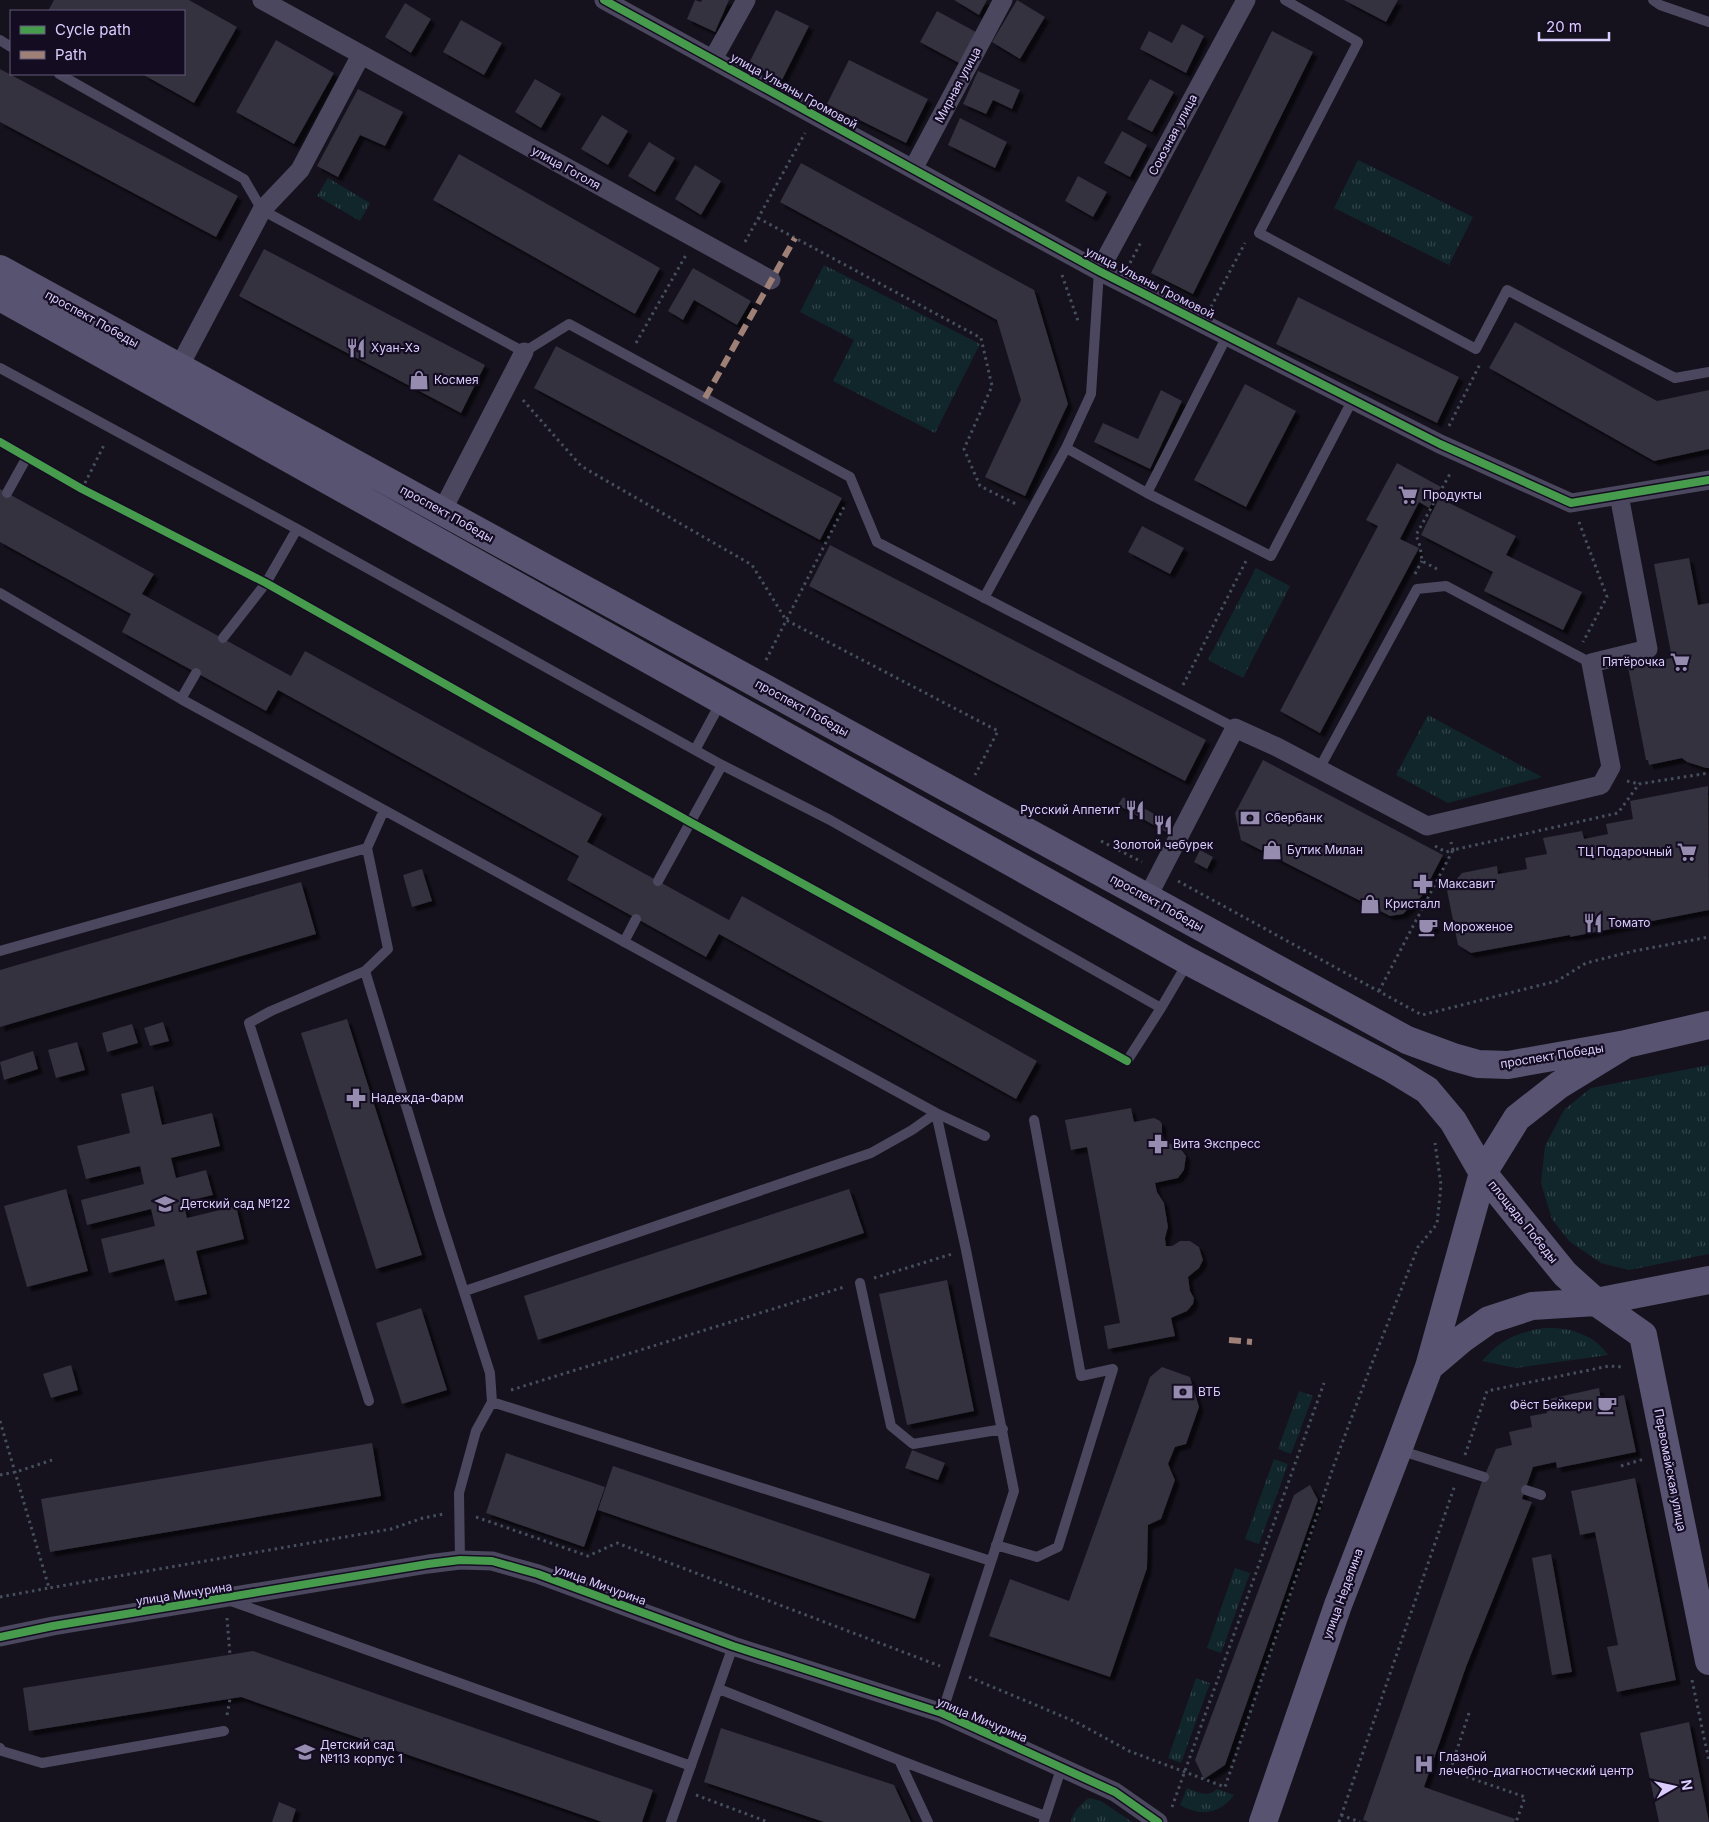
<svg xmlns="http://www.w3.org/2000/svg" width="1709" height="1822" font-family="Inter,sans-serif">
<defs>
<pattern id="grass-tufts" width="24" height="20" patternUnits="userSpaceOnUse" patternTransform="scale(1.25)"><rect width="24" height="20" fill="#11262a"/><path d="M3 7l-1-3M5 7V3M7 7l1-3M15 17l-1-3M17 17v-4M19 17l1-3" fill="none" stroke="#33444a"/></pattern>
<filter id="shadow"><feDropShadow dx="4.5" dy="4.5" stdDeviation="1" flood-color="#0009"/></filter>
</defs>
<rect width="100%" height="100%" fill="#15121d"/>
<path fill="url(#grass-tufts)" d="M 1358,160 L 1473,217 L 1449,265 L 1334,208 Z
M 328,178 L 370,203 L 360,221 L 317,196 Z
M 824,265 L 980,344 L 935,433 L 833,381 L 854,340 L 800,312 Z
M 1256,568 L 1290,586 L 1243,678 L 1208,660 Z
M 1428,715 L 1542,777 L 1448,803 L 1396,775 Z
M 1709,1065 L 1709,1254 L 1629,1270 L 1601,1263 L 1569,1241 L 1552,1219 L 1541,1183 L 1545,1146 L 1564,1110 L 1591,1088 Z
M 1544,1328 C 1569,1327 1594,1334 1608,1355 L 1516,1368 L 1482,1361 C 1501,1339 1516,1333 1544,1328 Z
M 1299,1391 L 1313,1396 L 1291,1454 L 1278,1449 Z
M 1274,1459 L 1288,1464 L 1259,1544 L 1245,1539 Z
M 1235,1568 L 1250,1573 L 1221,1653 L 1207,1648 Z
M 1196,1678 L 1210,1683 L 1181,1763 L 1168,1758 Z
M 1187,1788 C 1198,1792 1207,1798 1217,1789 L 1234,1795 C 1220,1814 1200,1817 1180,1805 Z
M 1089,1798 L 1101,1801 L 1132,1822 L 1071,1822 C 1073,1811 1081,1804 1089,1798 Z"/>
<path fill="#34303f" filter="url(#shadow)" d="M 54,0 L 189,0 L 237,27 L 194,103 L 142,74 L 184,74 L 184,11 L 48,11 Z
M 695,0 L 701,2 L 702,0 L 729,0 L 715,32 L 687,19 Z
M 954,0 L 987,0 L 979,15 Z
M 1017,0 L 1045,17 L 1020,59 L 992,42 Z
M 1344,0 L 1398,0 L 1386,22 Z
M 405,3 L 431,19 L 411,53 L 385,37 Z
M 776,10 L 809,26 L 782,80 L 749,63 Z
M 937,11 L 976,32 L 959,63 L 920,42 Z
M 461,20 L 502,43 L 484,75 L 443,52 Z
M 1182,24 L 1204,36 L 1186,73 L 1140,49 L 1149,31 L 1172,43 Z
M 1272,31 L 1313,52 L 1193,294 L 1151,273 Z
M 276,40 L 334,73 L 294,144 L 236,112 Z
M 849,60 L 928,99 L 906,143 L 827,104 Z
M 0,69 L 238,196 L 216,237 L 0,122 Z
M 978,71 L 1020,90 L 1012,109 L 993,100 L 986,114 L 963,104 Z
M 535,79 L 561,94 L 541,128 L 515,112 Z
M 1150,79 L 1174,92 L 1152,132 L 1127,119 Z
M 358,89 L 403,112 L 385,146 L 360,135 L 338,177 L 317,166 Z
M 602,115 L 628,131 L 608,165 L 581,149 Z
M 960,118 L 1007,142 L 995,168 L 948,145 Z
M 1122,131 L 1147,145 L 1130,177 L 1104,163 Z
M 649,142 L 675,158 L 655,192 L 628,176 Z
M 459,154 L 660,268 L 635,314 L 433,200 Z
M 801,163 L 1034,290 L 1068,404 L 1025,496 L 985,477 L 1021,400 L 997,320 L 780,202 Z
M 695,165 L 721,181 L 701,215 L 675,199 Z
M 1078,176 L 1107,192 L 1093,217 L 1065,201 Z
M 264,249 L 485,365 L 461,413 L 239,296 Z
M 693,268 L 751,301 L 737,325 L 694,300 L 683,320 L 668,311 Z
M 1298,297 L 1459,377 L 1437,423 L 1276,344 Z
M 1515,322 L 1657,401 L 1709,390 L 1709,449 L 1654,461 L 1489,368 Z
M 556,346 L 842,498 L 820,540 L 534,388 Z
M 1245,384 L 1296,411 L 1246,507 L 1194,480 Z
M 1161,390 L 1182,401 L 1150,469 L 1094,442 L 1103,423 L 1138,439 Z
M 1397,463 L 1441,487 L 1429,508 L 1419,502 L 1400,539 L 1419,548 L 1320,733 L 1280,711 L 1378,526 L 1366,520 Z
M 0,489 L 154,574 L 142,594 L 291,676 L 305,651 L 602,814 L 587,842 L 729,920 L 742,896 L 1037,1061 L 1016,1099 L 719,934 L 706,957 L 567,880 L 579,856 L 278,690 L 266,711 L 122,632 L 131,614 L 0,542 Z
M 1439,498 L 1516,536 L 1506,555 L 1582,592 L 1563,630 L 1484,591 L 1493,572 L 1421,535 Z
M 1142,526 L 1184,548 L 1170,574 L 1128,552 Z
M 830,545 L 1206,740 L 1185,781 L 809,586 Z
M 1689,558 L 1698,605 L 1709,603 L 1709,768 L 1706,768 L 1687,762 L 1682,758 L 1649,765 L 1648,760 L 1646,760 L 1628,667 L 1672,658 L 1654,564 Z
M 1263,760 L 1443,855 L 1421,897 L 1403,914 L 1390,916 L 1241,840 L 1235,813 Z
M 1708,786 L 1709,910 L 1570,937 L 1570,935 L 1471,953 L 1458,945 L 1447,890 L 1462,873 L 1497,866 L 1498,874 L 1527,869 L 1525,858 L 1547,854 L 1543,838 L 1582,831 L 1584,839 L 1608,834 L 1606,824 L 1633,819 L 1630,801 Z
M 1123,797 L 1171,823 L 1166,832 L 1118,805 Z
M 1200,850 L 1213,857 L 1207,869 L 1194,862 Z
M 422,869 L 432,901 L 412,907 L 403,875 Z
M 301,882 L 316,934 L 0,1027 L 0,970 Z
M 1427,918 L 1436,924 L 1429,935 L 1419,929 Z
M 347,1019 L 422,1255 L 376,1269 L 301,1033 Z
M 163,1022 L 169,1041 L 150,1046 L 144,1028 Z
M 132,1024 L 138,1043 L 107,1052 L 102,1033 Z
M 77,1042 L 85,1070 L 56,1078 L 48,1050 Z
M 33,1051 L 38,1069 L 4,1080 L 0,1062 Z
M 153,1086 L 162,1125 L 212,1113 L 220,1146 L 171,1158 L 176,1178 L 206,1170 L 213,1195 L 183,1202 L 187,1218 L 236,1206 L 244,1239 L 196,1251 L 207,1294 L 175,1301 L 164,1259 L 109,1273 L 101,1239 L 155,1226 L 151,1209 L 87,1225 L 81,1200 L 144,1184 L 140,1166 L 86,1179 L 77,1146 L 130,1133 L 121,1094 Z
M 1131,1108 L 1134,1122 L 1154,1118 L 1160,1121 L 1162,1124 L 1162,1132 L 1164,1141 L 1180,1148 L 1186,1156 L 1184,1170 L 1178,1178 L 1155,1183 L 1157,1192 L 1164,1203 L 1168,1227 L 1165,1238 L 1166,1246 L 1172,1246 L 1180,1241 L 1190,1241 L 1199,1247 L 1203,1260 L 1199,1268 L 1188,1277 L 1190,1291 L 1194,1298 L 1193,1304 L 1187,1311 L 1171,1318 L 1175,1336 L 1108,1349 L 1104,1326 L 1120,1323 L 1087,1147 L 1071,1150 L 1065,1120 Z
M 66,1189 L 88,1271 L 27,1287 L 4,1206 Z
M 849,1189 L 864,1233 L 538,1340 L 524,1296 Z
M 947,1280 L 974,1411 L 907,1425 L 879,1294 Z
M 421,1308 L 447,1390 L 402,1404 L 376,1323 Z
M 71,1365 L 78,1390 L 51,1398 L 43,1374 Z
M 1162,1367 L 1190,1377 L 1199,1407 L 1186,1444 L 1175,1447 L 1168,1464 L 1175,1480 L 1161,1519 L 1148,1525 L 1147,1568 L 1110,1677 L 989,1636 L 1010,1579 L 1069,1601 L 1150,1377 Z
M 1599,1388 L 1601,1400 L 1624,1395 L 1636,1452 L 1557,1468 L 1556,1462 L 1533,1467 L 1522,1499 L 1532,1502 L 1466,1667 L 1424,1787 L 1515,1819 L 1514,1822 L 1369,1822 L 1363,1820 L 1481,1484 L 1496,1449 L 1512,1445 L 1509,1432 L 1532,1427 L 1530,1416 L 1547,1413 L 1545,1400 Z
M 372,1443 L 381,1496 L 50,1552 L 41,1499 Z
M 912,1450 L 945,1463 L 938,1480 L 905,1468 Z
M 506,1453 L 605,1487 L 584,1547 L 486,1513 Z
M 613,1466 L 930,1574 L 915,1619 L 598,1510 Z
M 1635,1478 L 1676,1680 L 1617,1692 L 1607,1647 L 1618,1645 L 1595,1532 L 1580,1535 L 1571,1491 Z
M 1310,1485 L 1318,1500 L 1225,1765 L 1204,1779 L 1195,1760 L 1294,1495 Z
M 1551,1554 L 1572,1672 L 1552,1675 L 1532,1558 Z
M 253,1651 L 653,1790 L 642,1822 L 602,1822 L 241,1697 L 29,1731 L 23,1688 Z
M 1689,1722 L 1709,1822 L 1659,1822 L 1640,1733 Z
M 721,1728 L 894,1785 L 911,1822 L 824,1822 L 704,1782 Z
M 279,1802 L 296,1809 L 292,1822 L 272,1822 Z"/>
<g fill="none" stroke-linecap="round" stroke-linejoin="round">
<path stroke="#454f5e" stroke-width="3" stroke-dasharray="2.5 4" stroke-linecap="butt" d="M 758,218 L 981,338 L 992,386 L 964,449 L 980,486 L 1016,504
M 745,242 L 805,133
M 1130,263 L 1142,240
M 1062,275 L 1078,321
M 1211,307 L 1245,243
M 636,343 L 686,255
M 523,400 L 581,466 L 752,565 L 786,620 L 998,731 L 975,775
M 1449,426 L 1480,364
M 82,489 L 105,443
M 1579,522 L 1607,597 L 1583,642
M 1437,569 L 1422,561 L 1420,546 L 1416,535 L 1451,472
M 1415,574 L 1422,561
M 766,660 L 845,505
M 1183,685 L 1246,561
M 1627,781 L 1639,784
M 1101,841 L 1142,862
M 1435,846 L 1446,852 L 1453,850 L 1451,842
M 1178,881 L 1422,1015 L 1557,981 L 1586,963 L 1634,951 L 1709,937
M 1379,991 L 1453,850 L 1618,813 L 1639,784 L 1709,773
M 874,1278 L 952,1254
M 511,1390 L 844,1287
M 0,1421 L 49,1588 L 391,1529 L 423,1518 L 444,1514
M 1465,1455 L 1487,1391 L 1609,1366 L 1623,1367
M 1621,1466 L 1644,1459
M 0,1475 L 16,1472 L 52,1460
M 476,1517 L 588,1556 L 617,1543 L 940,1666
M 0,1597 L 49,1588
M 227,1618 L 230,1655
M 969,1677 L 1076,1722 L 1129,1751 L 1225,1787 L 1335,1462 L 1372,1363 L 1418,1247 L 1437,1224 L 1441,1185 L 1435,1143
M 1692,1680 L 1709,1761
M 1469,1713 L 1450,1771 L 1525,1797 L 1516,1822
M 227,1715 L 230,1699
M 696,1795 L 768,1822
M 1172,1807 L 1324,1383
M 1341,1815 L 1360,1822
M 1339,1822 L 1455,1485"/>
<path stroke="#4b475e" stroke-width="10" d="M 1285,0 L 1358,42 L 1259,233 L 1476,349 L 1507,290 L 1675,378 L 1709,372
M 1653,0 L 1660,5 L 1709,22
M 0,40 L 11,47
M 59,74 L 244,179 L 262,210 L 524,352 L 569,324 L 850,477 L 877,542 L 1235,728
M 1099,271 L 1091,394 L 1066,448 L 1147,493 L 1271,556 L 1353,399
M 0,368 L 297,529 L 722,765 L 830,820 L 1161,1008 L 1188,962
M 7,493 L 27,457
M 1147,493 L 1227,336
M 0,593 L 181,699 L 384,810 L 367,848 L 388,949 L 365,971 L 439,1214 L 490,1373 L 492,1402 L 476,1431 L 459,1493 L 460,1560
M 984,598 L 1066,448
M 223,638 L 266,583 L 297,529
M 181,699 L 196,673
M 695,750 L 721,702
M 1319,769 L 1417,589 L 1446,586 L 1591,663
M 384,810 L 936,1113 L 985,1136
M 658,881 L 722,765
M 624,942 L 636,919
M 0,951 L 367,848
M 365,971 L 271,1011 L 249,1023 L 369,1401
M 1127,1061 L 1161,1008
M 860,1283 L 891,1426 L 913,1444 L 1003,1429
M 465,1291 L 871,1153 L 912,1130 L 936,1113 L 966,1250 L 1014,1491 L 942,1713
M 492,1402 L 991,1561
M 1399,1450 L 1484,1477
M 1526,1490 L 1541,1495
M 996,1545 L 1037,1557 L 1058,1547 L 1113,1369 L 1081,1376 L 1034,1120
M 228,1600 L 691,1766
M 719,1689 L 899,1760 L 928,1822
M 0,1748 L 2,1751 L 42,1763 L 224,1731
M 899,1760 L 1045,1816
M 1044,1821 L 1062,1766
M 671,1822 L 733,1646"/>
<path stroke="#4b475e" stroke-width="19" d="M 262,0 L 771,280
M 604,0 L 1099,271 L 1440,444 L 1571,503 L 1709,480
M 713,59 L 746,0
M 913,169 L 1003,0
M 1099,271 L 1246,0
M 179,367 L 262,210 L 300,170 L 361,55
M 442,511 L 524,352
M 1147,898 L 1235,728 L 1277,747 L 1427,826 L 1601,785 L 1611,767 L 1591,663 L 1648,649 L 1619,495
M 0,1637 L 53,1626 L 428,1564 L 460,1560 L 492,1561 L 538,1574 L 733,1646 L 942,1713 L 1115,1792 L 1158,1822"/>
<path stroke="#585371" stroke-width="28" d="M 0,269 L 1407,1040 L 1453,1057 L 1478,1064 L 1508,1065 L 1626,1044
M 0,297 L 1188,961 L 1391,1068 L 1427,1090 L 1453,1121 L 1483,1173 L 1565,1274 L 1596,1302 L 1643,1335 L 1709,1661
M 1429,1367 L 1462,1339 L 1489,1320 L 1532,1306 L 1596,1302 L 1709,1280
M 1263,1822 L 1338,1605 L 1398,1450 L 1429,1367 L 1483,1173 L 1517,1118 L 1559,1085 L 1626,1044 L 1709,1025"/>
<path stroke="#9e8076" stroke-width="6" stroke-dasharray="12 6" stroke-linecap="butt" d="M 705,398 L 795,238
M 1229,1340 L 1252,1342"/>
<defs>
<path id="cycleway" d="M 604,0 L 1099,271 L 1440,444 L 1571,503 L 1709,480
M 0,442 L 82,489 L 266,583 L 690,822 L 1127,1061
M 0,1637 L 53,1626 L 428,1564 L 460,1560 L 492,1561 L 538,1574 L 733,1646 L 942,1713 L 1115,1792 L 1158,1822"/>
</defs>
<use href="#cycleway" stroke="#140d22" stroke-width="11"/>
<use href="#cycleway" stroke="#469c4c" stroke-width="8"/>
</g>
<defs>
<symbol id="restaurant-bare" viewBox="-9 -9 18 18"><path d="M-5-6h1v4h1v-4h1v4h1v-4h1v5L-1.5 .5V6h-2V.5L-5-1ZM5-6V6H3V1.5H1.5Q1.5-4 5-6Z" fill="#968cb0" stroke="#140d22" stroke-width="2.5" paint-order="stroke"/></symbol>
<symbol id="shop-bare" viewBox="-9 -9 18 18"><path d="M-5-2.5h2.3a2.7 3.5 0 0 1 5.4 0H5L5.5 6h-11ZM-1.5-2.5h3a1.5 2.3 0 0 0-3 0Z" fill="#968cb0" stroke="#140d22" stroke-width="2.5" paint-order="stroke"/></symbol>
<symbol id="supermarket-bare" viewBox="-9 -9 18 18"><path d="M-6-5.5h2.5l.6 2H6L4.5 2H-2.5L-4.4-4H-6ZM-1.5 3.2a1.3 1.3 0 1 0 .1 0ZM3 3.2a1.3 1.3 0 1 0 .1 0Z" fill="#968cb0" stroke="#140d22" stroke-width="2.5" paint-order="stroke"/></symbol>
<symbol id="bank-bare" viewBox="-9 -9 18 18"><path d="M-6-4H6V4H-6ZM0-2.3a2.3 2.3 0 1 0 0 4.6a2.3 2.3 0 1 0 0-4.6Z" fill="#968cb0" stroke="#140d22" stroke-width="2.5" paint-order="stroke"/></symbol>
<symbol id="pharmacy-bare" viewBox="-9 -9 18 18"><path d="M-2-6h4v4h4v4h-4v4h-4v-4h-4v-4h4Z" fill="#968cb0" stroke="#140d22" stroke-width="2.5" paint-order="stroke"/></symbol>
<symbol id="cafe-bare" viewBox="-9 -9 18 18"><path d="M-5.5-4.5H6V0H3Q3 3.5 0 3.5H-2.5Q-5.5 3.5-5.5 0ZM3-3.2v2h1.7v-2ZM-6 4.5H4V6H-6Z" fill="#968cb0" stroke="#140d22" stroke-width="2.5" paint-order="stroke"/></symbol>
<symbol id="school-bare" viewBox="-9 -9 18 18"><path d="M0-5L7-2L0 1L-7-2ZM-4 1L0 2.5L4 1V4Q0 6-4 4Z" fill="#968cb0" stroke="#140d22" stroke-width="2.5" paint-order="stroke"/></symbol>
<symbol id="hospital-bare" viewBox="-9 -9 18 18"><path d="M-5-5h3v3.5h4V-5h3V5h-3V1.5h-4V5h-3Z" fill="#968cb0" stroke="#140d22" stroke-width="2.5" paint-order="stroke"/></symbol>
</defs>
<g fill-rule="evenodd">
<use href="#restaurant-bare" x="342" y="334" width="28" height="28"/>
<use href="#shop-bare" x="405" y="366" width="28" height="28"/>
<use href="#supermarket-bare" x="1394" y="481" width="28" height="28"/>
<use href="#supermarket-bare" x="1666" y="648" width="28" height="28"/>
<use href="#restaurant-bare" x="1121" y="796" width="28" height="28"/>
<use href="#bank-bare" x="1236" y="804" width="28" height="28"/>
<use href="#restaurant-bare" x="1149" y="811" width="28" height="28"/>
<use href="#shop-bare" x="1258" y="836" width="28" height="28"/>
<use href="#supermarket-bare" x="1673" y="838" width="28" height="28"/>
<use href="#pharmacy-bare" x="1409" y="870" width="28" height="28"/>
<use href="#shop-bare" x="1356" y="890" width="28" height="28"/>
<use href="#restaurant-bare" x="1579" y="909" width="28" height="28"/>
<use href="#cafe-bare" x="1414" y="913" width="28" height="28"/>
<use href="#pharmacy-bare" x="342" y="1084" width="28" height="28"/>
<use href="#pharmacy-bare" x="1144" y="1130" width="28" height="28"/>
<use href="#school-bare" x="151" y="1190" width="28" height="28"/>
<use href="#bank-bare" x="1169" y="1378" width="28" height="28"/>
<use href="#cafe-bare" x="1593" y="1391" width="28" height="28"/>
<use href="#school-bare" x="291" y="1738" width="28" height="28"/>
<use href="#hospital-bare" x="1410" y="1750" width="28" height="28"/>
</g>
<g text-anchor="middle" stroke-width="4.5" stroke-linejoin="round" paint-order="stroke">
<g font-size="12" fill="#dbceff" stroke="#140d22">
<text transform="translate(958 85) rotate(-62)" y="4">Мирная улица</text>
<text transform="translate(794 91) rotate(29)" y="4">улица Ульяны Громовой</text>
<text transform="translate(1173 135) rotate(-62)" y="4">Союзная улица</text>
<text transform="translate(566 168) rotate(29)" y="4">улица Гоголя</text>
<text transform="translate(1150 283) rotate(27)" y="4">улица Ульяны Громовой</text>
<text transform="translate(92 319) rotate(29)" y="4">проспект Победы</text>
<text transform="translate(447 514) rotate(29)" y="4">проспект Победы</text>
<text transform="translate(802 708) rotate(29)" y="4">проспект Победы</text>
<text transform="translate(1157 903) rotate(29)" y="4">проспект Победы</text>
<text transform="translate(1552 1056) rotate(-9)" y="4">проспект Победы</text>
<text transform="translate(1523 1222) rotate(51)" y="4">площадь Победы</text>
<text transform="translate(1670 1470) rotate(79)" y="4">Первомайская улица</text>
<text transform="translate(600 1585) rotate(20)" y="4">улица Мичурина</text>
<text transform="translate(184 1594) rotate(-9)" y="4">улица Мичурина</text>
<text transform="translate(1343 1594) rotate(-70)" y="4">улица Неделина</text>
<text transform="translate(982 1720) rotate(23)" y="4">улица Мичурина</text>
</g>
<g font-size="12" fill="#dbceff" stroke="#140d22" text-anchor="start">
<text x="371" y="352">Хуан-Хэ</text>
<text x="434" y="384">Космея</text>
<text x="1423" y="499">Продукты</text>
<text x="1665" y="666" text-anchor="end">Пятёрочка</text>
<text x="1120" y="814" text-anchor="end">Русский Аппетит</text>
<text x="1265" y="822">Сбербанк</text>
<text x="1163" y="849" text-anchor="middle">Золотой чебурек</text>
<text x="1287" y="854">Бутик Милан</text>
<text x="1672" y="856" text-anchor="end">ТЦ Подарочный</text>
<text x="1438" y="888">Максавит</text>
<text x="1385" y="908">Кристалл</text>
<text x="1608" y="927">Томато</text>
<text x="1443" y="931">Мороженое</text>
<text x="371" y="1102">Надежда-Фарм</text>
<text x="1173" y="1148">Вита Экспресс</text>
<text x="180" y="1208">Детский сад №122</text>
<text x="1198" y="1396">ВТБ</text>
<text x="1592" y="1409" text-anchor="end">Фёст Бейкери</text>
<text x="320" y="1749">Детский сад<tspan x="320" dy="14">№113 корпус 1</tspan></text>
<text x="1439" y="1761">Глазной<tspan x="1439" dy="14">лечебно-диагностический центр</tspan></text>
</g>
</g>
<rect x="10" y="10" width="175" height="65" fill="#140d22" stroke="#645a7a"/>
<rect x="20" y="26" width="25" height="8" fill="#469c4c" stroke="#645a7a"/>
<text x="55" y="35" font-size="15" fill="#dbceff">Cycle path</text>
<rect x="20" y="51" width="25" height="8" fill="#9e8076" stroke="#645a7a"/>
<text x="55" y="60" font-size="15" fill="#dbceff">Path</text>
<g transform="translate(1674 1787) rotate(81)" stroke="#140d22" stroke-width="4" paint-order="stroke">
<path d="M0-4L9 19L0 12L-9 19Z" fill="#dbceff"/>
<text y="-8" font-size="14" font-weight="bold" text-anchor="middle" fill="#dbceff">N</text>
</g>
<path d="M1539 32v8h70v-8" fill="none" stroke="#dbceff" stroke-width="2.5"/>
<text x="1546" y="32" font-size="15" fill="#dbceff" stroke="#140d22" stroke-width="4" paint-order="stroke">20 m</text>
</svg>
